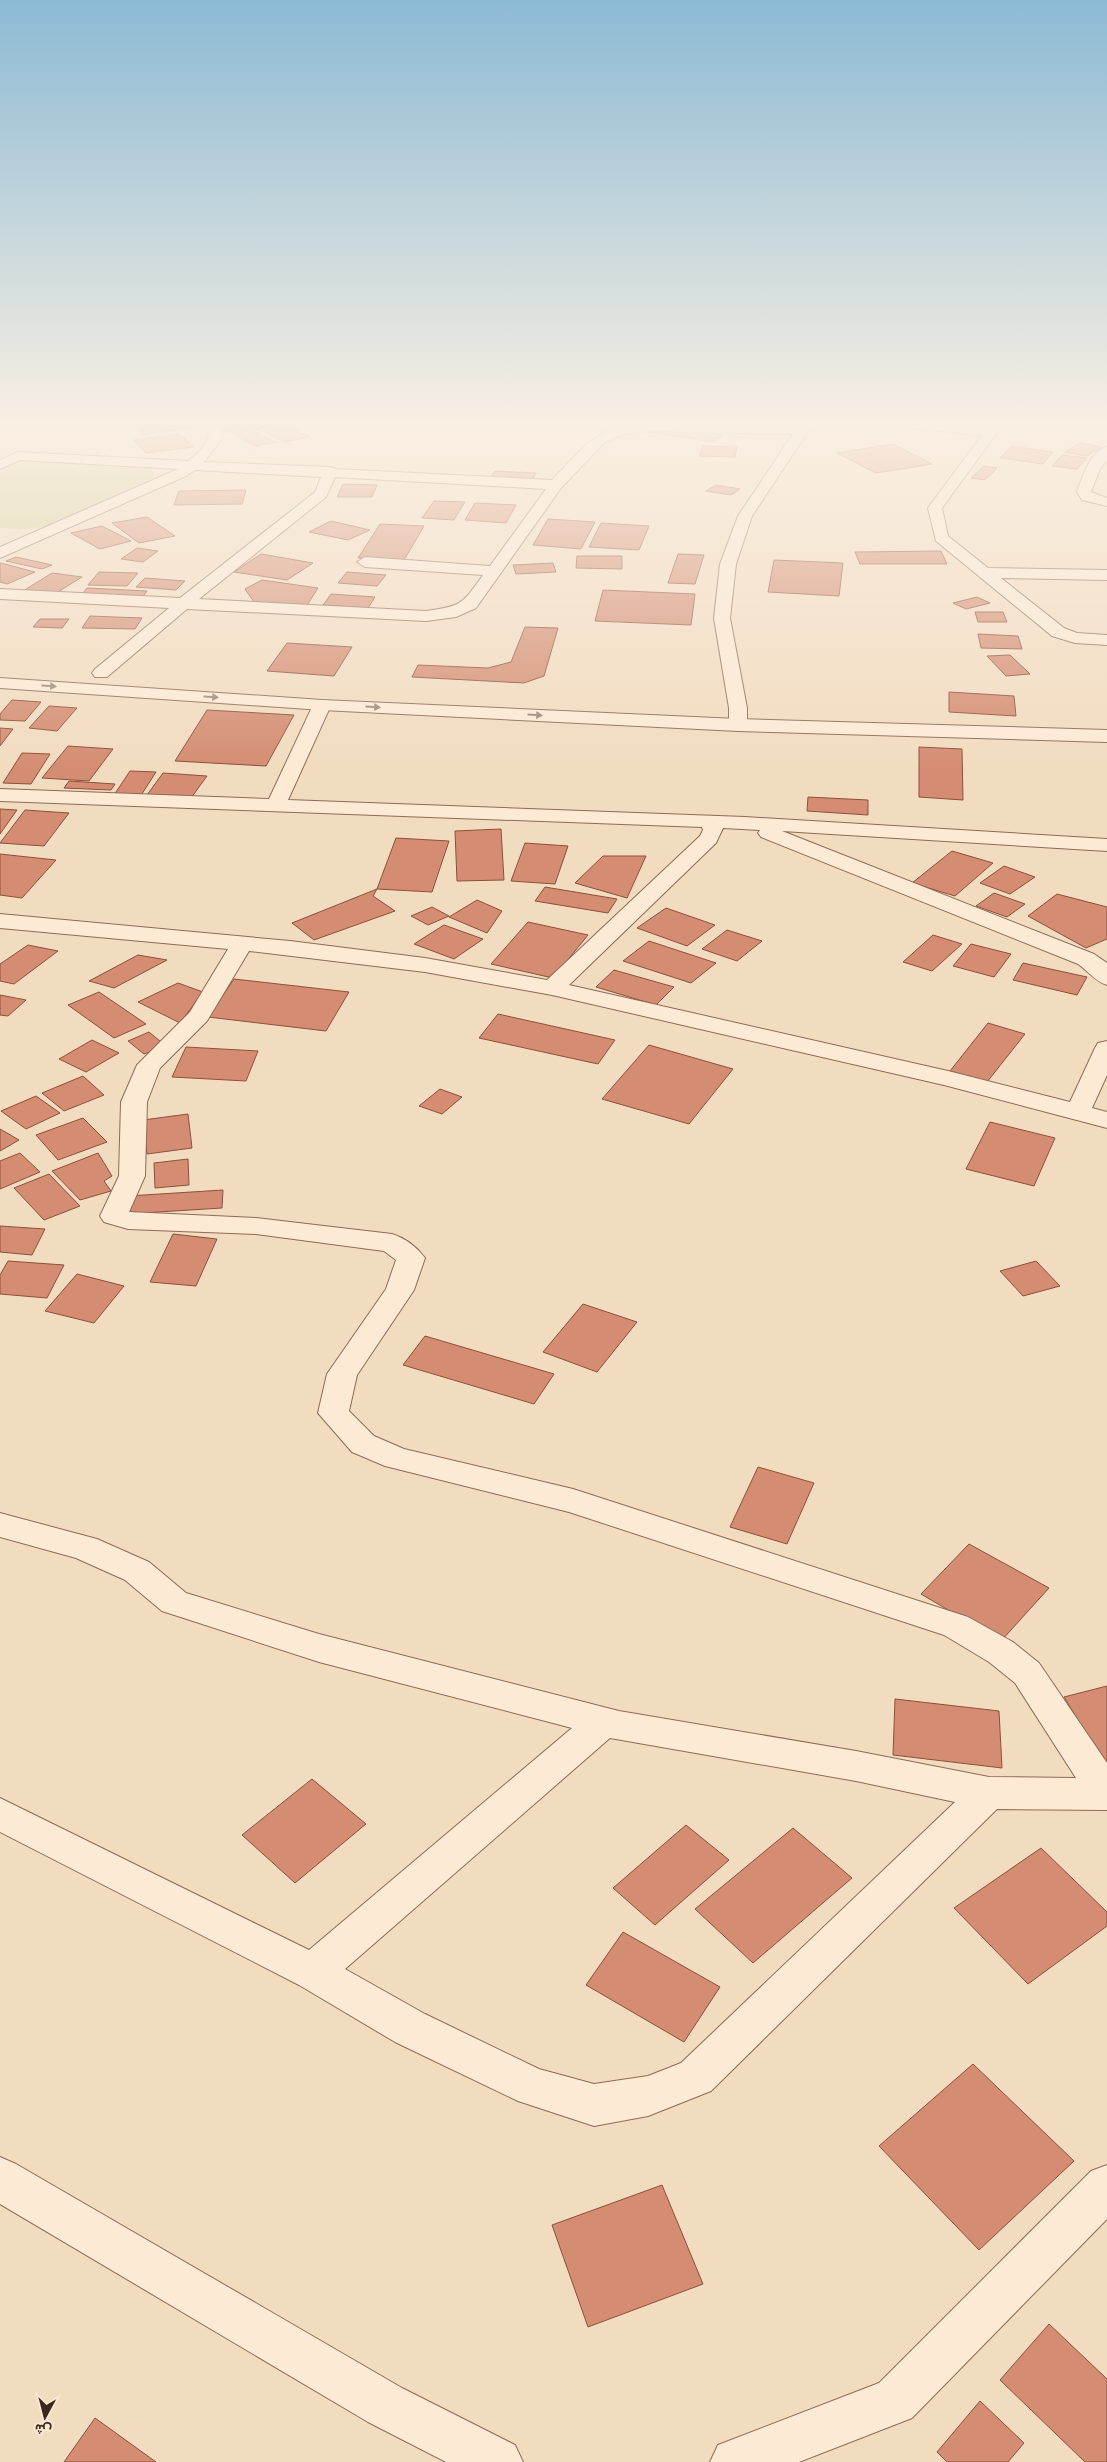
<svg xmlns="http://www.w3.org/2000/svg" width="1107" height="2462" font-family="Bitter,Vazirmatn,serif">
<rect width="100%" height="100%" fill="#f2dcc0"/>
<path fill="#d2d093" d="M 22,461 L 133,467 L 150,469 L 154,473 L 153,478 L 44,527 L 21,529 L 0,528 L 0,471 Z"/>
<path fill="#d48d72" stroke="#8f4f39" d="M 144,423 L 223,423 L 223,424 L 143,434 L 135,425 Z
M 233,423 L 278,423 L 284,424 L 238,433 L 222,433 Z
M 653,425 L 723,435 L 713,442 L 643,431 Z
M 287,426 L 310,437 L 285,442 L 262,431 Z
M 255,432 L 276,442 L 256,446 L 235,435 Z
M 180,434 L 193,447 L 146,453 L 134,440 Z
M 1080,443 L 1102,447 L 1087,456 L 1065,452 Z
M 893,444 L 932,464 L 876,473 L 837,453 Z
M 702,446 L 737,447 L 735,457 L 700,456 Z
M 1011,446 L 1053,452 L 1043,464 L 1000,458 Z
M 1062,455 L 1087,458 L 1077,469 L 1052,466 Z
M 984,466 L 997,468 L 985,480 L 971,478 Z
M 495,471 L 536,473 L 529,486 L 486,484 Z
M 343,484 L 377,485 L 372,497 L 337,497 Z
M 716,485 L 740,489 L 731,495 L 706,491 Z
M 246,490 L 242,504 L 174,505 L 179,491 Z
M 434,501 L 465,502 L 454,520 L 422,518 Z
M 475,503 L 516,505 L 506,523 L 465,520 Z
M 147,517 L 175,536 L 139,543 L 112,523 Z
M 548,519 L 595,522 L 581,549 L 533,545 Z
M 331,521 L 370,530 L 348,540 L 309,532 Z
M 601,523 L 649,526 L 639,550 L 589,547 Z
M 380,524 L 424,526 L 404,560 L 358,558 Z
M 102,526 L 131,541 L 100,549 L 71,533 Z
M 137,548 L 158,551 L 143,562 L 121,559 Z
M 941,551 L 947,564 L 860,564 L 855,552 Z
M 261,554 L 313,563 L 287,580 L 234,572 Z
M 678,554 L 704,555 L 695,584 L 668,583 Z
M 577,556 L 622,556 L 622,569 L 576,568 Z
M 16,557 L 52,565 L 42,569 L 6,561 Z
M 774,560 L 843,563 L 839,596 L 768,592 Z
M 0,563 L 1,563 L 35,572 L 7,584 L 0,582 Z
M 553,563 L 556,572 L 516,574 L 513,565 Z
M 99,572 L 138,573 L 127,586 L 88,585 Z
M 347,572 L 386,575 L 377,586 L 338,583 Z
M 52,573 L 82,577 L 53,595 L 23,591 Z
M 145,578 L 185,581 L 176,590 L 136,587 Z
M 262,580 L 318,588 L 306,607 L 254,602 L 245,589 Z
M 87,588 L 147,591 L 138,603 L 77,601 Z
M 603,590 L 695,594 L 691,625 L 595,621 Z
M 331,594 L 375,597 L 368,608 L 323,605 Z
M 977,597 L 990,603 L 966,609 L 953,603 Z
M 975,612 L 1003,612 L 1007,622 L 978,622 Z
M 90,616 L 142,618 L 135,629 L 82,628 Z
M 40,619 L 69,619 L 62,628 L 33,627 Z
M 525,627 L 558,628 L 544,676 L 524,683 L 412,677 L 418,665 L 488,668 L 511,662 Z
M 978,634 L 1018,636 L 1022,649 L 981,648 Z
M 287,643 L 352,647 L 334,676 L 267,671 Z
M 1010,655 L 1030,674 L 1006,676 L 987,656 Z
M 949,692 L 1014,696 L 1016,716 L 949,712 Z
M 12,700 L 41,702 L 25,721 L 0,720 L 0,714 Z
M 49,706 L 77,708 L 57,731 L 29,728 Z
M 207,710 L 294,715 L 266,766 L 175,761 Z
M 0,728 L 13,729 L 0,746 Z
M 68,746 L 113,749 L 89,781 L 42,778 Z
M 919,747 L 962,749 L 963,800 L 919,797 Z
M 22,753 L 50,754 L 31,784 L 3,783 Z
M 130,771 L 156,772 L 140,797 L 114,795 Z
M 163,773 L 207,776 L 191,798 L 147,795 Z
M 69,781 L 115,784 L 111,790 L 64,788 Z
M 808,797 L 868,800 L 868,815 L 807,811 Z
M 0,809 L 17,810 L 0,834 Z
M 25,810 L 69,813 L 44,846 L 0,843 Z
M 501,829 L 504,880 L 457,881 L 455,831 Z
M 396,838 L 449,841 L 432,892 L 377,889 Z
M 525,843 L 568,846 L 555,884 L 511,881 Z
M 952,851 L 993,863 L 955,896 L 912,883 Z
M 0,854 L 56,860 L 22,898 L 0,895 Z
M 603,856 L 646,856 L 627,898 L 575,883 Z
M 1004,866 L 1035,877 L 1010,894 L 980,883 Z
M 545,887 L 617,899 L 608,913 L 535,901 Z
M 377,889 L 373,896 L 395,911 L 314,940 L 292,923 Z
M 994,893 L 1025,904 L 1007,917 L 976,906 Z
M 1057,894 L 1107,907 L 1107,939 L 1086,948 L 1028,916 Z
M 477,900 L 502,911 L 487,933 L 449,917 Z
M 432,907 L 449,916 L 428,925 L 411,916 Z
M 666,908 L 715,925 L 687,946 L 637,928 Z
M 528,922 L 588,935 L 553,978 L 491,964 Z
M 444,925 L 483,939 L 454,959 L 414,944 Z
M 727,930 L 762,941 L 737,961 L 702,949 Z
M 933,935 L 962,944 L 932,971 L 903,962 Z
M 649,941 L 716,963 L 691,983 L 623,961 Z
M 971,944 L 1011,954 L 994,977 L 953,966 Z
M 28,945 L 58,951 L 14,984 L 0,981 L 0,964 Z
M 138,955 L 167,960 L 114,988 L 89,981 Z
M 1023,963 L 1087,977 L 1077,995 L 1013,980 Z
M 614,970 L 674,987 L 656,1005 L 596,987 Z
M 234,979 L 349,992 L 326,1031 L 208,1017 Z
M 178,983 L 203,992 L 180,1023 L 138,1002 Z
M 99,992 L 146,1024 L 114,1038 L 68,1005 Z
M 0,995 L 26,1000 L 8,1016 L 0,1015 Z
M 498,1014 L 615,1040 L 598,1064 L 479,1038 Z
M 988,1023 L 1025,1034 L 987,1082 L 950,1071 Z
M 149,1032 L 166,1046 L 144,1054 L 128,1041 Z
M 92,1040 L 119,1053 L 86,1072 L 59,1059 Z
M 649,1045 L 733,1069 L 689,1124 L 602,1099 Z
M 186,1047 L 258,1051 L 246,1081 L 172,1077 Z
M 83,1076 L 104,1095 L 64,1111 L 42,1093 Z
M 440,1089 L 462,1097 L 442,1114 L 419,1106 Z
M 36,1096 L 60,1113 L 26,1129 L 1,1111 Z
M 188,1114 L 192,1148 L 147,1154 L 143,1120 Z
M 83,1118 L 107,1142 L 58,1160 L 36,1135 Z
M 990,1122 L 1055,1138 L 1034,1186 L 966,1169 Z
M 0,1129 L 19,1140 L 0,1151 Z
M 20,1153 L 40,1172 L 0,1189 L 0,1161 Z
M 98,1153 L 112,1176 L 104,1181 L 111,1191 L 80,1200 L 52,1171 Z
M 188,1159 L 189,1185 L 155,1188 L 154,1163 Z
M 49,1174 L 80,1206 L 44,1220 L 14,1188 Z
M 223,1190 L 222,1208 L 126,1214 L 128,1196 Z
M 0,1226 L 45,1229 L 32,1255 L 0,1252 Z
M 173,1234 L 217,1239 L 196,1286 L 150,1282 Z
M 8,1261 L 64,1265 L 47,1298 L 0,1294 L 0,1275 Z
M 1036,1261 L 1060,1286 L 1023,1296 L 1000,1271 Z
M 77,1274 L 124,1286 L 94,1323 L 45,1311 Z
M 583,1304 L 637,1322 L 597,1372 L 543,1352 Z
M 425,1336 L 554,1374 L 534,1404 L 403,1365 Z
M 758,1467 L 814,1483 L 787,1544 L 730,1527 Z
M 969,1544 L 1049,1588 L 1001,1641 L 921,1594 Z
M 1107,1686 L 1107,1768 L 1064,1697 Z
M 895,1699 L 999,1711 L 1002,1768 L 893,1755 Z
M 312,1779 L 366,1824 L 295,1883 L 242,1835 Z
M 686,1825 L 729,1860 L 655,1925 L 613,1888 Z
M 793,1828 L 852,1878 L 753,1963 L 695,1909 Z
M 1041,1848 L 1107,1912 L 1107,1926 L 1028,1984 L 954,1908 Z
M 623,1932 L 720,1987 L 684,2042 L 586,1985 Z
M 973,2064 L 1074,2161 L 979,2250 L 879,2146 Z
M 662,2185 L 703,2284 L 588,2327 L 552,2225 Z
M 1049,2324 L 1107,2379 L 1107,2462 L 1085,2462 L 1000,2380 Z
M 980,2401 L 1024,2443 L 1008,2462 L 947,2462 L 937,2452 Z
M 95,2418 L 156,2462 L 64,2462 Z"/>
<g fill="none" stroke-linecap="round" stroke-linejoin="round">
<defs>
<path id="minor" d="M 204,423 L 217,423 L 224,436 L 204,462 L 330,467 L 336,469 L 552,480 C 588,443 593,429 647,423 L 799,426 L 804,423 L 820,423 L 807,433 L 752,516 L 736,564 L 730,618 L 747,708 L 747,725 L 745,729 L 731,729 L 729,725 L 729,708 L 714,618 L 720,564 L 738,516 L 793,434 L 652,431 L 625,434 L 605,442 L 561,488 L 476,608 L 456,617 L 426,621 L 187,609 L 107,677 L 95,677 L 92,673 L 95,669 L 169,608 L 0,599 L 0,589 L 180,598 L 315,492 L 321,477 L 195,470 L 186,476 L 0,558 L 0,547 L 178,469 L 20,460 L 0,469 L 0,460 L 18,452 L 188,461 L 202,449 L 210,436 ZM 335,477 L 546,489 L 490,566 L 365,557 L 357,562 L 365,567 L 483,575 C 462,604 463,606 426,611 L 199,599 L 326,497 Z
M 892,423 L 944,423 L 988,428 L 991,423 L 1004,423 L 942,508 L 948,536 L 988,568 L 1107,570 L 1107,580 L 1001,578 L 1064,628 L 1077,633 L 1107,635 L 1107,645 L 1075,643 L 1052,636 L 936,541 L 928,508 L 982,435 L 898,427 Z
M 1107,447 L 1107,460 L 1100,469 L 1091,492 L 1107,498 L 1107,506 L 1082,500 L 1077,492 C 1082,478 1090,451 1107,447 Z
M 322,700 L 328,701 L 331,705 L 288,800 L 745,817 L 1107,839 L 1107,851 L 782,831 L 1094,954 L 1107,963 L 1107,985 C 1096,982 1088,971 1078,964 L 761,837 L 758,833 L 760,830 L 723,828 L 716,843 L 569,985 L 948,1071 L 1070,1102 L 1095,1048 L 1098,1043 L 1107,1041 L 1107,1075 L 1092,1108 L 1107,1112 L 1107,1128 L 944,1085 L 552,995 L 425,972 L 249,951 L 207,1021 L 160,1068 L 147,1102 L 145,1176 L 129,1212 L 256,1218 L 392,1234 C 405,1238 417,1247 425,1258 L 414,1290 L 357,1375 L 349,1411 L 374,1436 L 404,1449 L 573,1489 L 968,1617 L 1013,1642 L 1039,1663 L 1107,1763 L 1107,1810 L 997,1809 L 711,2091 L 648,2116 L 594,2126 L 518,2101 L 395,2042 L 299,1985 L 0,1832 L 0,1798 L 309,1950 L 572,1728 L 319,1662 L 162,1611 L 125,1580 L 76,1558 L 0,1537 L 0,1513 L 97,1539 L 149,1562 L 186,1593 L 319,1634 L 619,1711 L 856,1751 L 989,1777 L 1076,1778 L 1015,1683 L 989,1662 L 944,1635 L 569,1512 L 385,1466 L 352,1452 L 318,1413 L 327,1374 L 386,1289 L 396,1260 L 384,1251 L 256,1234 L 128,1229 L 104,1222 L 100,1216 L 119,1176 L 121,1102 L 137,1065 L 190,1012 L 228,949 L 0,928 L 0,914 L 290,941 L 425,958 L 547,980 L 700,836 L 703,830 L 702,827 L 0,801 L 0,789 L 269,799 L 313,705 L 316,701 ZM 610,1738 L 856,1781 L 955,1802 L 681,2063 L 648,2076 L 594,2084 L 539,2069 L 425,2014 L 345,1969 Z
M 0,2157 L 16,2164 L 402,2388 L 515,2445 L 523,2462 L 446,2462 L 368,2422 L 0,2204 Z
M 1107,2165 L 1107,2219 L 912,2418 L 799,2462 L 710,2462 L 718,2445 L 879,2383 L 1091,2171 Z"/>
<path id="tertiary" d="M 0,678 L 322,700 L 738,719 L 1107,730 L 1107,742 L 738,731 L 322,710 L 0,688 Z"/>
</defs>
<use href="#minor" stroke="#8d6b56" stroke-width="2"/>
<use href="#tertiary" stroke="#8d6b56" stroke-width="2"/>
<use href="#minor" fill="#fcead4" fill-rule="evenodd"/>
<use href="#tertiary" fill="#fcead4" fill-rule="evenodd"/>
</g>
<defs><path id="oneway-solid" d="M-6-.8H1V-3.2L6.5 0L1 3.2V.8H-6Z" transform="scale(1.25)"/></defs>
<g fill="#9c8878">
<use href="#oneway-solid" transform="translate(49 686) rotate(4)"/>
<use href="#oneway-solid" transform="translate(211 697) rotate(4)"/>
<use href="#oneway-solid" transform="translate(373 707) rotate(3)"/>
<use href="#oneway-solid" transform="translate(535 715) rotate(3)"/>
</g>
<linearGradient id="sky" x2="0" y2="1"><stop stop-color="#8cbad4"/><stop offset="0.55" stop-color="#f9efe3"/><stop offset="1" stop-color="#f9efe3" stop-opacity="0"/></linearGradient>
<rect width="1107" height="768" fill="url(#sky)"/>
<g transform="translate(45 2417) rotate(187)" stroke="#f9e7d1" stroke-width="4" paint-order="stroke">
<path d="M0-4L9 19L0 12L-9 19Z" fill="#3c271c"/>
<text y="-8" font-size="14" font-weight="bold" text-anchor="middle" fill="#3c271c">ش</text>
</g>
</svg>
